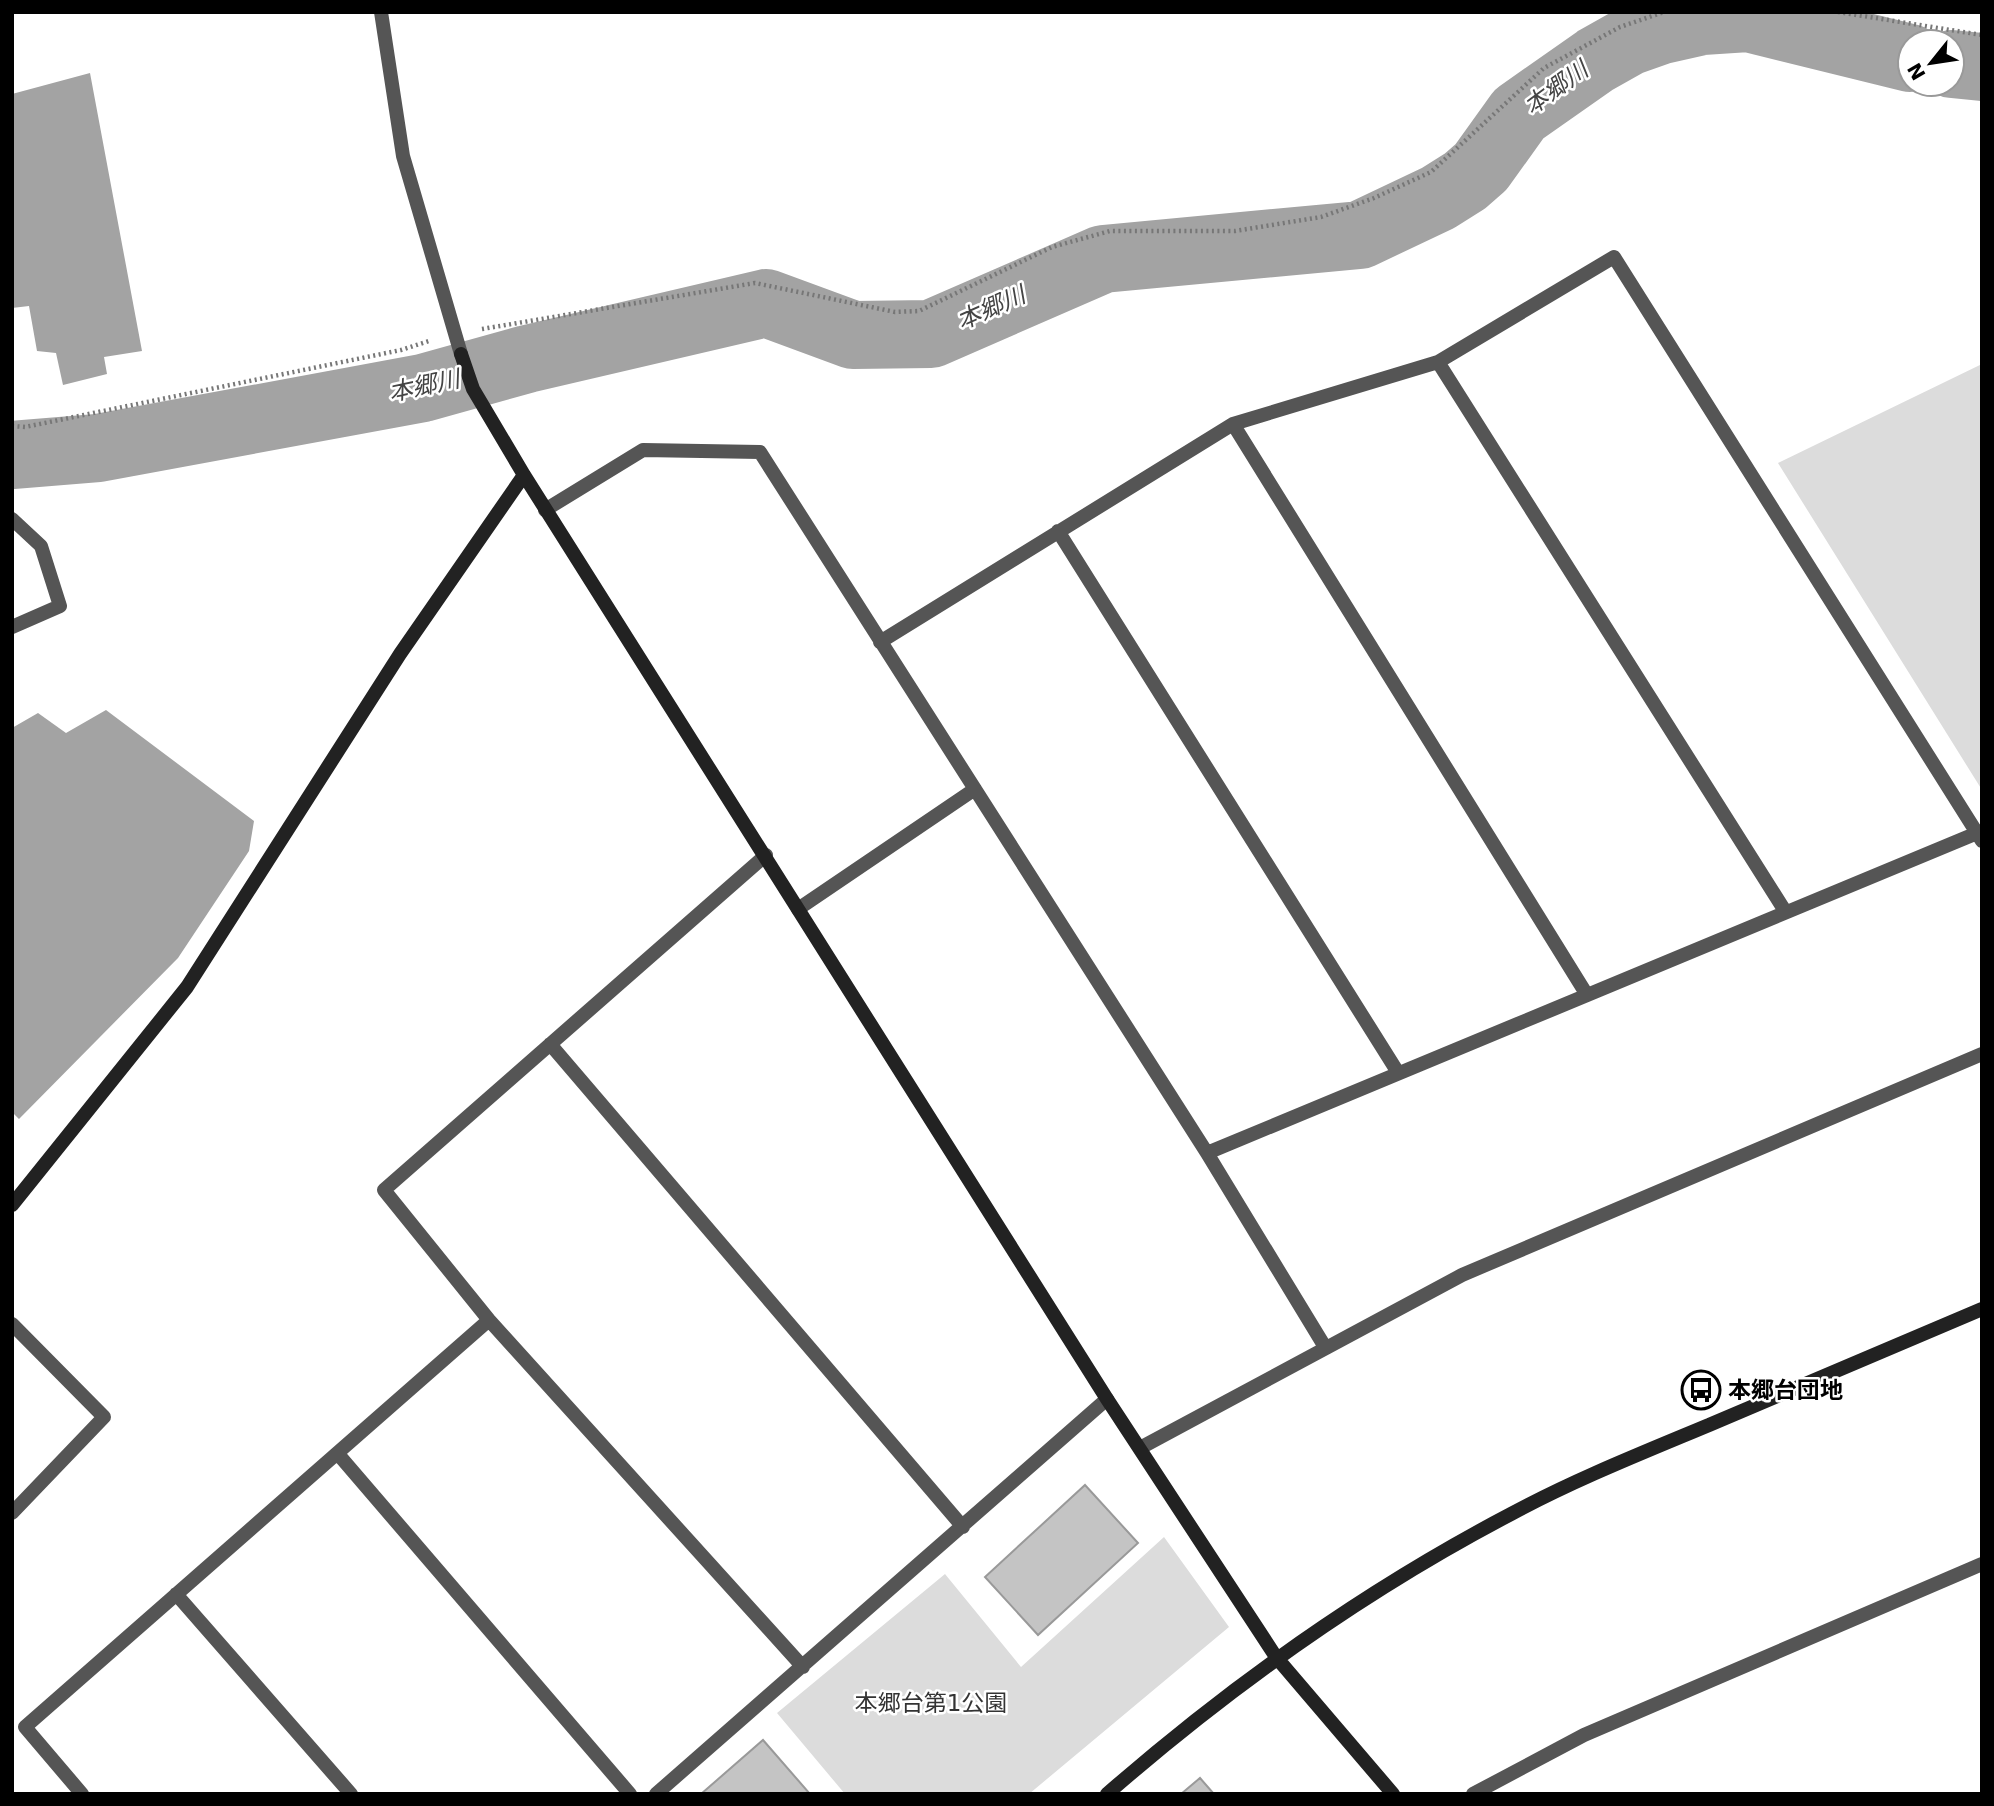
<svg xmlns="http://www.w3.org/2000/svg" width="1994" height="1806" font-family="'DejaVu Sans','Noto Sans JP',sans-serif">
<rect width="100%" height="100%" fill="#fff"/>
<path fill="#dcdcdc" d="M 1982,364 L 1982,790 L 1778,463 Z
M 1164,1537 L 1229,1627 L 1029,1794 L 845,1794 L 777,1713 L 945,1574 L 1021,1667 Z"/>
<path fill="#a3a3a3" d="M 90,73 L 142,351 L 104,357 L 107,374 L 63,385 L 56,353 L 37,351 L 29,306 L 12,308 L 12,94 Z
M 106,710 L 254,821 L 249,851 L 178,958 L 19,1119 L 12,1112 L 12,728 L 38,713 L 66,733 Z"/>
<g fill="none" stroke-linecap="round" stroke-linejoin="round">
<path stroke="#a3a3a3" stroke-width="68" d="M 1952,64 L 1982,67
M 12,455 L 98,448 L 423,388 L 527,359 L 766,303 L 853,335 L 931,334 L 1103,259 L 1360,235 L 1438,198 L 1465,181 L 1481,167 L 1519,114 L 1596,60 L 1628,42 L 1662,30 L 1702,21 L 1748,18 L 1910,58"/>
</g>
<path fill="#c4c4c4" stroke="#999" stroke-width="2" d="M 1085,1485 L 1138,1543 L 1038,1635 L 985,1577 Z
M 763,1740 L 810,1794 L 701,1794 Z
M 1200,1778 L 1214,1794 L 1181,1794 Z"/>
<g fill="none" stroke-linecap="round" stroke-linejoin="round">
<path stroke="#777" stroke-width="4.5" stroke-dasharray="2 3.5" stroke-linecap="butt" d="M 1838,12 L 1982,35
M 482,329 L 755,283 L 895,312 L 919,311 L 1052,247 L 1110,231 L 1235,231 L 1321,217 L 1374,198 L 1431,172 L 1544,68 L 1620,27 L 1664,12
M 12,426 L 25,427 L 401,350 L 429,341"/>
<path stroke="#555" stroke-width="14" d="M 381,12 L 403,156 L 461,354
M 1438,362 L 1785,911
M 1233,424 L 1587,995
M 545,510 L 643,450 L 760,452 L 1207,1153 L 1325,1347
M 12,519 L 41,546 L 60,606 L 12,627
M 1058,531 L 1397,1071
M 880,642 L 1233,424 L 1438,362 L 1614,257 L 1982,841
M 766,855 L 384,1190 L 489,1320 L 803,1667
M 798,909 L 975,789
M 550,1044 L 963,1527
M 1207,1153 L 1982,831
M 12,1324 L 104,1417 L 12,1513
M 1140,1448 L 1462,1275 L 1982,1054
M 338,1454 L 630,1794
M 176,1594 L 351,1794
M 82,1794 L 25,1727 L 489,1320
M 656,1794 L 1107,1399
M 1473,1794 L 1584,1735 L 1982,1564"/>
<path stroke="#222" stroke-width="14" d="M 461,354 L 473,389 L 524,475 L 1107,1399 L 1276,1657 L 1393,1794
M 12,1205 L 187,987 L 400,654 L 524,475
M 1107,1794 C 1232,1685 1364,1591 1511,1514 C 1574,1480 1642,1453 1709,1425 C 1800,1386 1891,1347 1982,1309"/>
</g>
<defs>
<symbol id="bus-ring" viewBox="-11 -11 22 22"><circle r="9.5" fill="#fff" stroke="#000" stroke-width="1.5"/><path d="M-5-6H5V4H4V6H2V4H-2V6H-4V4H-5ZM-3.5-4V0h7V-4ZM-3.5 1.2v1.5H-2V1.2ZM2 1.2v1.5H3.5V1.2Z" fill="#000"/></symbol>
</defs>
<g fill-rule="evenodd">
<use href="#bus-ring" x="1679" y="1368" width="44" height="44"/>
</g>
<g text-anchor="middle" stroke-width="5" stroke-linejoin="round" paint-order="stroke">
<g font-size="23" font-weight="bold" fill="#000" stroke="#fff" text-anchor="start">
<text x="1728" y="1398">本郷台団地</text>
</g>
<g font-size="23" fill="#333" stroke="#fff">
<text x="931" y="1711">本郷台第1公園</text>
</g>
<g font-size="24" font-style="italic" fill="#444" stroke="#fff">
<text transform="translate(1556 88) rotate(-36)" y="8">本郷川</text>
<text transform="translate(991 308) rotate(-24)" y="8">本郷川</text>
<text transform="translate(424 386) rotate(-12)" y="8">本郷川</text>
</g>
</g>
<rect width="1994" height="1806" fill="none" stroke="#000000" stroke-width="28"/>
<g transform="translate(1931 63) rotate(240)"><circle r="33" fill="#ffffff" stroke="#999999" stroke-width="2"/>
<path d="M0-5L12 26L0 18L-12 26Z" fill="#000000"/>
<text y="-10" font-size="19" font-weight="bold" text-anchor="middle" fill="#000000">N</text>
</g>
</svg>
